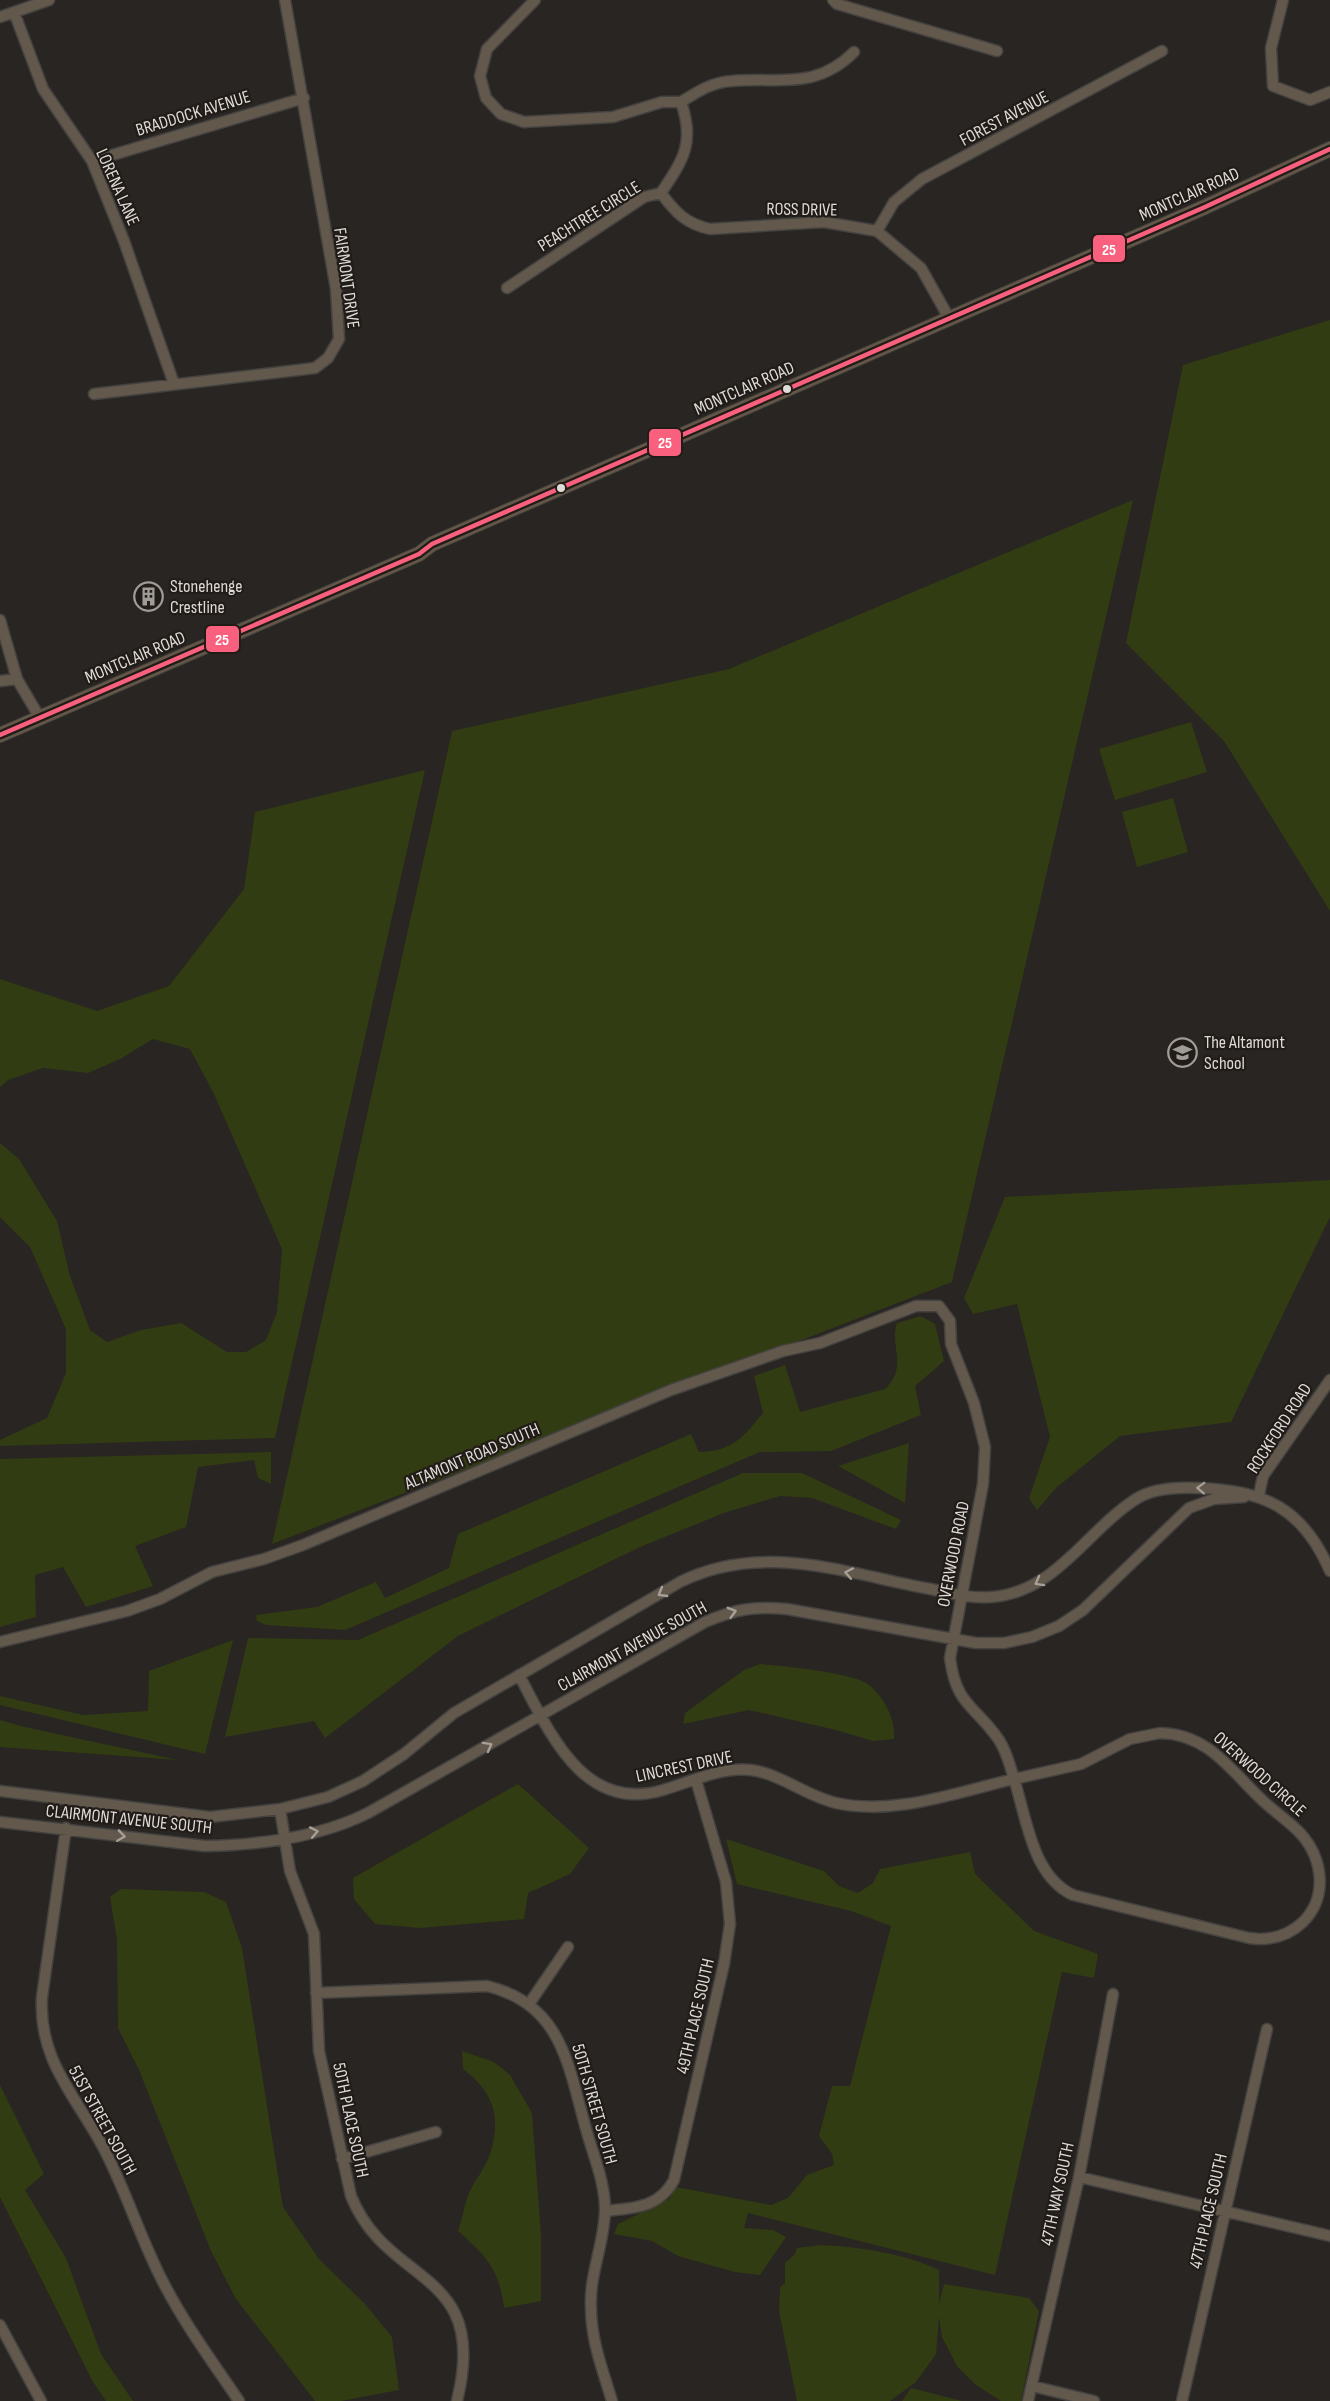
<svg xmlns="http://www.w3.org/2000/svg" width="1330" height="2401" font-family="'Sofia Sans Condensed',sans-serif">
<rect width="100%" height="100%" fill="#282522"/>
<path fill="#323c12" d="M 1330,320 L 1330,911 L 1224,741 L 1126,643 L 1183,365 Z
M 1133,500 L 952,1282 L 272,1544 L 452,731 L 729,669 Z
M 1191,722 L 1207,772 L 1115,800 L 1099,749 Z
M 425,770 L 275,1438 L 0,1446 L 0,1440 L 47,1418 L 66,1373 L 66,1329 L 30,1247 L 0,1217 L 0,1143 L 19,1159 L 57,1221 L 70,1276 L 90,1330 L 107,1342 L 141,1330 L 181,1323 L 227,1352 L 246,1352 L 266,1340 L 277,1312 L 282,1249 L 214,1094 L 190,1049 L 153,1039 L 120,1059 L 88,1073 L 43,1068 L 8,1080 L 0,1087 L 0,979 L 97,1011 L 169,986 L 244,889 L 255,812 Z
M 1173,798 L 1188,852 L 1137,867 L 1122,812 Z
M 1330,1180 L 1330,1217 L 1231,1422 L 1120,1436 L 1056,1488 L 1037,1510 L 1029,1498 L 1050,1437 L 1017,1304 L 973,1314 L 964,1298 L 1005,1197 Z
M 921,1316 L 935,1324 L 944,1361 L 915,1386 L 921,1415 L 831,1451 L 760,1452 L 345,1630 L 266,1625 L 257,1621 L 256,1615 L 317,1607 L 376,1582 L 385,1598 L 449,1568 L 458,1534 L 691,1434 L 699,1452 C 733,1451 742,1438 763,1413 L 754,1376 L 785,1365 L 800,1412 L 885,1389 C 909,1365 889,1348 897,1323 Z
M 909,1443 L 905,1503 L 838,1466 Z
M 271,1452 L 271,1484 L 258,1478 L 254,1460 L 198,1467 L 186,1527 L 135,1546 L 153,1586 L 86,1607 L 63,1567 L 35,1575 L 36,1617 L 0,1627 L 0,1459 Z
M 743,1473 L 802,1473 L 901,1520 L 896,1529 L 812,1498 L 780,1496 L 724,1513 L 640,1547 L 458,1636 L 325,1738 L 314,1721 L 225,1737 L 248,1638 L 358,1640 Z
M 233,1640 L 205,1754 L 0,1705 L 0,1696 L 83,1715 L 148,1711 L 149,1671 Z
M 760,1664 C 783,1666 848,1672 866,1683 C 883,1694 896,1719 894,1739 L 873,1741 L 836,1730 L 749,1710 L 683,1724 L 685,1713 L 744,1670 Z
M 0,1720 L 25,1727 L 178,1760 L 0,1747 Z
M 518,1784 L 589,1848 L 570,1874 L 528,1893 L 524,1919 L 420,1928 L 375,1924 L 354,1899 L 353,1878 Z
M 726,1839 L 824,1871 L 839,1886 L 858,1893 L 873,1883 L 880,1869 L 970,1852 L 975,1874 L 1034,1931 L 1098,1954 L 1094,1978 L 1062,1972 L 995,2275 L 748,2213 L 744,2228 L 773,2230 L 786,2237 L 760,2275 L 735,2272 L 678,2256 L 652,2241 L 614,2234 L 618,2224 L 669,2199 L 676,2187 L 771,2205 L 788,2198 L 807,2175 L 834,2165 L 832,2154 L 819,2136 L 832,2086 L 850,2086 L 891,1926 L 851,1911 L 737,1884 Z
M 121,1889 L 204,1892 L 226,1902 L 242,1948 L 283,2207 L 319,2259 L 365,2304 L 392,2337 L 399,2390 L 341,2401 L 315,2401 L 236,2299 L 211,2251 L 139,2070 L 118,2028 L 117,1940 L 110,1897 Z
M 462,2051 L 494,2062 L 510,2075 L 532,2113 L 541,2235 L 541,2301 L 504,2308 C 499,2269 487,2257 458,2231 C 462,2220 464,2207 468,2195 C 474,2181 485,2169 490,2154 C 502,2116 493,2092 463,2069 Z
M 0,2085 L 44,2174 L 25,2190 L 66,2258 L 101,2354 L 133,2401 L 106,2401 L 93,2382 L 0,2197 Z
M 821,2245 C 859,2247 904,2253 939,2270 L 939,2304 L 944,2284 L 1029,2298 L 1039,2311 L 1021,2401 L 1001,2401 L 976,2385 L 957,2366 L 942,2337 L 939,2317 L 936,2354 L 916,2382 L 890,2401 L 797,2401 L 779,2311 L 780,2287 L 785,2283 L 785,2263 L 795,2254 L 797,2248 Z
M 911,2388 L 962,2401 L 902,2401 Z"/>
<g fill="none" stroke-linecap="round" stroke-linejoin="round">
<defs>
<path id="minor" d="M 535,0 L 487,49 L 480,76 L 486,98 L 501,114 L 524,122 L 613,117 L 662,102 L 681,102
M 833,0 L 837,4 L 997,51
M 1283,0 L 1271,48 L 1273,86 L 1310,100 L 1330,92
M 14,12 L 43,89 L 92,161 L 124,241 L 174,384
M 0,17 L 49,0
M 681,102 C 697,92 712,82 732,81 C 780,77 816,90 854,52
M 92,161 L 304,98
M 661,193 C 675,212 686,224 710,229 L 824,222 L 877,231 L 921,268 L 949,318
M 877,231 L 894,202 L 922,179 L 1162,51
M 507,288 L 644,197 L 661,193 C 684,159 695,142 681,102
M 94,394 L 315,368 L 328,358 L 339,339 L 336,289 L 285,0
M 0,620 L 17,679
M 0,681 L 17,679 L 40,718
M 1259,1495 L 1263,1476 L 1330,1380
M 0,1642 L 127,1611 L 160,1599 L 212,1572 L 264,1559 L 303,1545 L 671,1390 L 783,1351 L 820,1343 L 916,1306 L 939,1306 L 950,1321 L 951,1344 L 974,1403 L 985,1447 L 983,1484 L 950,1658 C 956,1706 975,1705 999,1740 C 1007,1752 1010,1766 1014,1779 C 957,1792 895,1816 836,1803 C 806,1796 781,1774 751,1770 C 722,1766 691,1782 663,1790 C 583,1814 549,1731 519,1675
M 1160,1733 C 1207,1734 1229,1768 1260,1798 C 1273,1811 1289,1821 1301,1834 C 1323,1859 1328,1897 1303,1922 C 1288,1936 1269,1941 1249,1938 L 1073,1895 C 1032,1876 1027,1819 1014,1779 L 1081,1764 L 1130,1739 Z
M 0,1791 L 210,1817 L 280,1809 L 328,1797 L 363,1781 L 404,1754 L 454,1713 L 680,1582 C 760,1542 842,1572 925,1588 C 947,1592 969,1599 992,1597 C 1056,1592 1086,1531 1136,1499 C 1153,1488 1178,1487 1198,1488 C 1264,1490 1303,1508 1330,1571
M 280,1809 L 290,1871 L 314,1934 L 319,2051 L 351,2196 C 388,2288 490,2267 457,2401
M 0,1822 L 205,1846 C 259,1845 320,1837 368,1813 L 705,1622 C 736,1609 754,1606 787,1609 L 976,1643 L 1004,1643 L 1032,1637 L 1059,1626 L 1083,1610 L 1189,1508 L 1214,1499 L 1244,1497
M 66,1828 L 42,1997 C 38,2061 77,2097 104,2149 C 126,2191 140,2237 161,2278 C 183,2322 212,2361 239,2401
M 316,1993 L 487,1986 C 562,2004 568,2065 586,2129 C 593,2155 605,2182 605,2209 C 605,2242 589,2274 591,2308 C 591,2340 603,2371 612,2401
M 529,2004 L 568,1947
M 342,2159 L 436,2132
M 1079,2177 L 1330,2236
M 605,2211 C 634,2208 659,2208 674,2180 L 724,1964 L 730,1924 L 726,1882 L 696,1780
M 0,2325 L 41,2401
M 1032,2386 L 1094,2401
M 1028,2401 L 1079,2177 L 1113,1994
M 1182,2401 L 1267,2029"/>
<path id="major" d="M 0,735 L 419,554 L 432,544 L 1205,207 L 1330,149"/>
</defs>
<use href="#minor" stroke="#444240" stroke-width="13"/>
<use href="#major" stroke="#444240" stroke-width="16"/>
<use href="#minor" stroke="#62584c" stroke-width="10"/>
<use href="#major" stroke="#655747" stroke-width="14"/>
<defs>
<path id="bus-1" d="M 0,735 L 419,554 L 432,544 L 1205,207 L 1330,149"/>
</defs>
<use href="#bus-1" stroke="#211c17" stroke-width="9"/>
<use href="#bus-1" stroke="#f8607d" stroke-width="4.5"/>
</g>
<defs><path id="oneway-chevron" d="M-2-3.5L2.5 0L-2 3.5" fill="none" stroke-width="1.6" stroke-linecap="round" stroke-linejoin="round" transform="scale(1.5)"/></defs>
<g stroke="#a7a099">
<use href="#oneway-chevron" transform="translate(1201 1488) rotate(-178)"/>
<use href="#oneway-chevron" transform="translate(849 1573) rotate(-169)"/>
<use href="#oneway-chevron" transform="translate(1039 1582) rotate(151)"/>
<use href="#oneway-chevron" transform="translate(662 1593) rotate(150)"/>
<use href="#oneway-chevron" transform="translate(732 1612) rotate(-16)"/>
<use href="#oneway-chevron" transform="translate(488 1746) rotate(-29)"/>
<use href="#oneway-chevron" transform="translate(314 1832) rotate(-11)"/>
<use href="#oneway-chevron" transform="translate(121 1836) rotate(8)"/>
</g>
<defs>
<symbol id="building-ring" viewBox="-11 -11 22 22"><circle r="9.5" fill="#211c17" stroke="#9f9b98" stroke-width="1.5"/><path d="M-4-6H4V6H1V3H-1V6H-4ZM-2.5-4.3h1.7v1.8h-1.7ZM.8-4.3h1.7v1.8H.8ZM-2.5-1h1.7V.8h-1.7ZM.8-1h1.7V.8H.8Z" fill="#9f9b98"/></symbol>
<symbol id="school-ring" viewBox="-11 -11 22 22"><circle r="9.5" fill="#211c17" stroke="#9f9b98" stroke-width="1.5"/><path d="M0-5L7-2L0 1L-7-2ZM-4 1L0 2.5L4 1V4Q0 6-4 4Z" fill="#9f9b98"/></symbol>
</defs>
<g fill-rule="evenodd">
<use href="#building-ring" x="132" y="580" width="33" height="33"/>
<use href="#school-ring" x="1166" y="1036" width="33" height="33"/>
</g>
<g fill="#dfdbd8" stroke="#211c17" stroke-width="2">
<circle cx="787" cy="389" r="5"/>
<circle cx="561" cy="488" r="5"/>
</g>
<g text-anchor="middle" stroke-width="4.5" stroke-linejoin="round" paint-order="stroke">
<g font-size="18" fill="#dfdbd8" stroke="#211c17">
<text transform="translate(193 113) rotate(-17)" y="6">BRADDOCK AVENUE</text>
<text transform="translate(1004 118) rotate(-28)" y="6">FOREST AVENUE</text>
<text transform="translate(118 187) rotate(66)" y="6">LORENA LANE</text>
<text transform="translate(1189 194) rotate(-24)" y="6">MONTCLAIR ROAD</text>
<text transform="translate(802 209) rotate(1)" y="6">ROSS DRIVE</text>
<text transform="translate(589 216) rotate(-32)" y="6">PEACHTREE CIRCLE</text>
<text transform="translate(347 278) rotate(82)" y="6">FAIRMONT DRIVE</text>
<text transform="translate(744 388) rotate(-24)" y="6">MONTCLAIR ROAD</text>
<text transform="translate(135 657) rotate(-23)" y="6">MONTCLAIR ROAD</text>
<text transform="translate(1279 1428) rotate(-57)" y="6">ROCKFORD ROAD</text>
<text transform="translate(472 1456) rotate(-23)" y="6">ALTAMONT ROAD SOUTH</text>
<text transform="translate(953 1554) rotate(-79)" y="6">OVERWOOD ROAD</text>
<text transform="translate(632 1646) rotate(-29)" y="6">CLAIRMONT AVENUE SOUTH</text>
<text transform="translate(684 1766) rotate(-12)" y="6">LINCREST DRIVE</text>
<text transform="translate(1260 1774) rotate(42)" y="6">OVERWOOD CIRCLE</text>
<text transform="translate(129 1819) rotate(6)" y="6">CLAIRMONT AVENUE SOUTH</text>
<text transform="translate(695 2016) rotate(-77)" y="6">49TH PLACE SOUTH</text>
<text transform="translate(595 2104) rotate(74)" y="6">50TH STREET SOUTH</text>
<text transform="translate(103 2120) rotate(61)" y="6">51ST STREET SOUTH</text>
<text transform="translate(351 2120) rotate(78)" y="6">50TH PLACE SOUTH</text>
<text transform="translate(1057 2194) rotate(-78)" y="6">47TH WAY SOUTH</text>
<text transform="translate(1208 2211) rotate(-77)" y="6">47TH PLACE SOUTH</text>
</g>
<g font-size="18" fill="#dfdbd8" stroke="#211c17" text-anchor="start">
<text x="170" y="592">Stonehenge<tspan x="170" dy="21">Crestline</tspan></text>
<text x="1204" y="1048">The Altamont<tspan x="1204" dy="21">School</tspan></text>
</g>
</g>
<g stroke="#211c17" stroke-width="2">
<rect x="1092" y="234" width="34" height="29" rx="6" fill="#f8607d"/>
<rect x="648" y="428" width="34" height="29" rx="6" fill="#f8607d"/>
<rect x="205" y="625" width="35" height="28" rx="6" fill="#f8607d"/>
</g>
<g font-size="16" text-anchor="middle" font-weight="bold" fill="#fff">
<text x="1109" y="255">25</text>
<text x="665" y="448">25</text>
<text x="222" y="645">25</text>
</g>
</svg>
